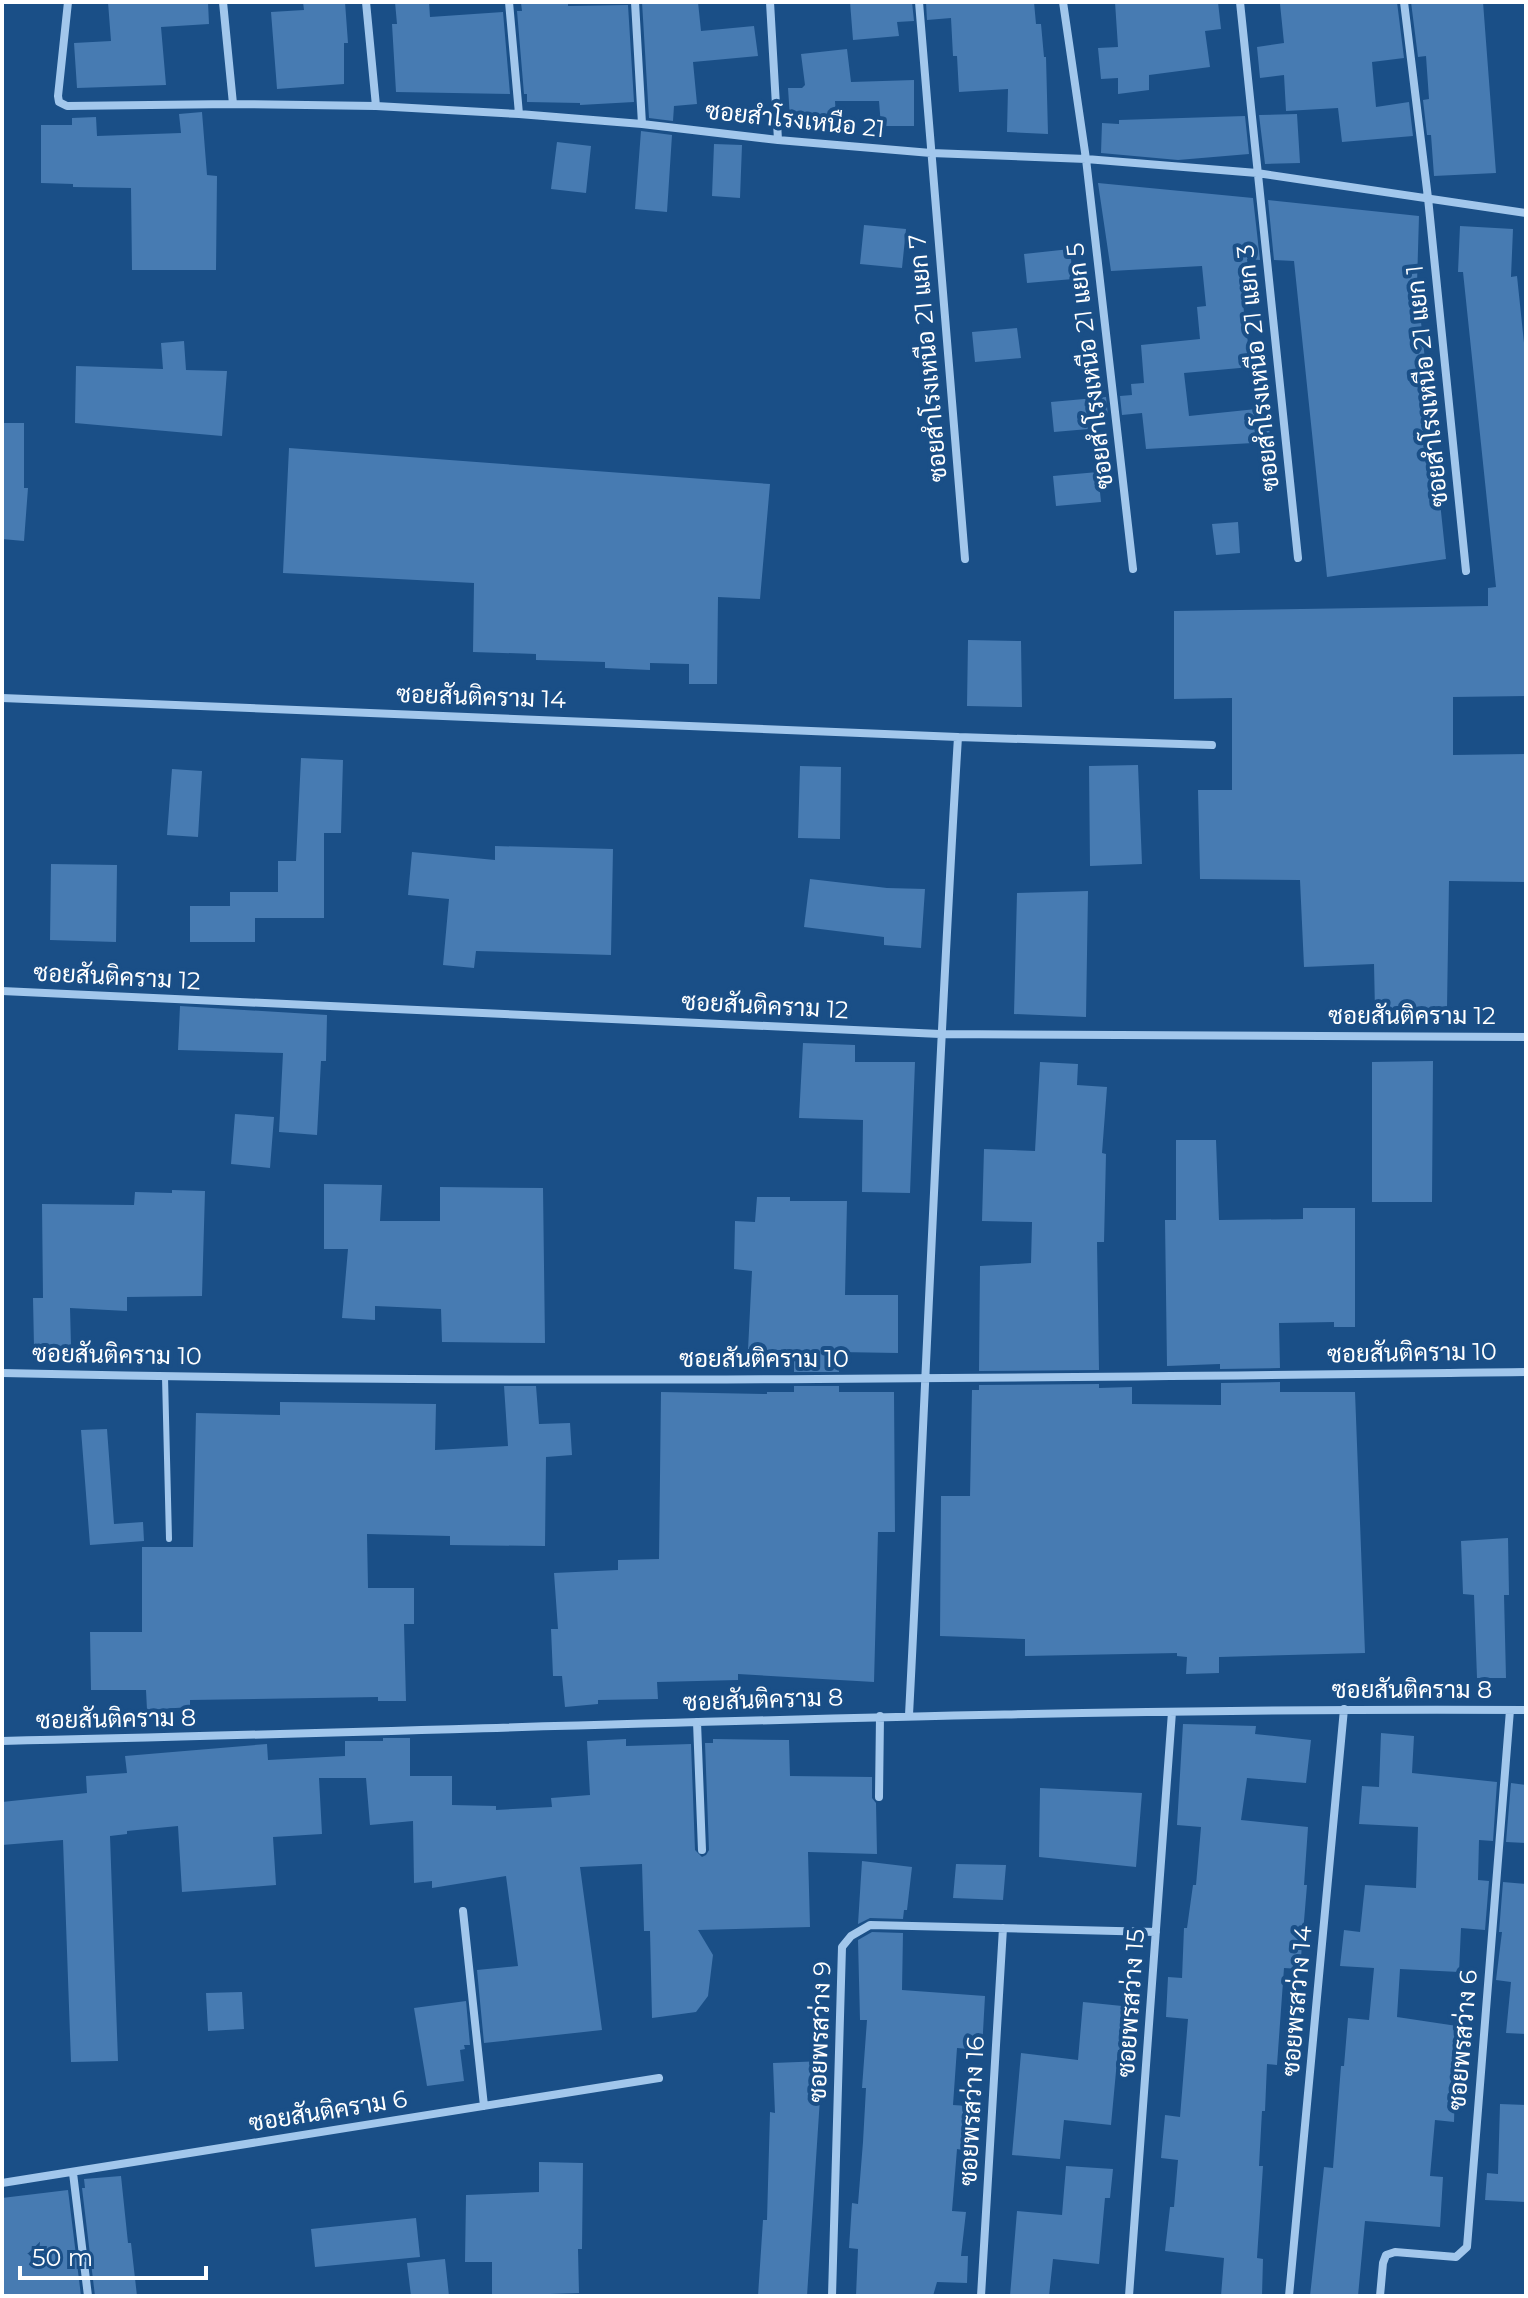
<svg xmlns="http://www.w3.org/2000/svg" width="1528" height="2298" font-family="Montserrat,Sarabun,sans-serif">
<rect width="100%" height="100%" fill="#1a4f87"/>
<path fill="#477bb2" d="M 108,2 L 208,2 L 209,24 L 161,27 L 166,85 L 77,88 L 74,43 L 111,41 Z
M 303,2 L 345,2 L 348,43 L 344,43 L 344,84 L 277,89 L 271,12 L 304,10 Z
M 395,2 L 429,2 L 430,17 L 503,12 L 510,94 L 396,92 L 392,24 L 397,24 Z
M 568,2 L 568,6 L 628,5 L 634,102 L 580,105 L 580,103 L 527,102 L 527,94 L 524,94 L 517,11 L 522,11 L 521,3 Z
M 642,2 L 698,2 L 701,31 L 754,26 L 758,56 L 693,62 L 697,104 L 674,106 L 673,121 L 649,118 Z
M 850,2 L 912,2 L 914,21 L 897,22 L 899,36 L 853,40 Z
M 926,2 L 1034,2 L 1036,24 L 1041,24 L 1044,57 L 1046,57 L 1048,134 L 1007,132 L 1008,89 L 959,92 L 957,56 L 953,56 L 951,18 L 927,20 Z
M 1115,2 L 1218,2 L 1221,29 L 1205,31 L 1210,67 L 1149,75 L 1149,90 L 1118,94 L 1118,78 L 1101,79 L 1098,48 L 1118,47 Z
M 1300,2 L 1397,2 L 1404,58 L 1372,62 L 1376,107 L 1409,102 L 1413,136 L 1342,142 L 1338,108 L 1286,111 L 1284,75 L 1260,78 L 1257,47 L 1284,43 L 1280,4 Z
M 1411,2 L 1483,2 L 1496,173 L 1434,176 L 1431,135 L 1427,135 L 1423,100 L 1429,99 L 1426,56 L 1418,57 Z
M 847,49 L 851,82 L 914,80 L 914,126 L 881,126 L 879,101 L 835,101 L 836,116 L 790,118 L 788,88 L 802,88 L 805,85 L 801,54 Z
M 202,112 L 207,175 L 217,176 L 216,270 L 132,270 L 131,188 L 73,187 L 73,184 L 41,183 L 41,125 L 72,125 L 72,118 L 96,117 L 97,136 L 181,133 L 179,114 Z
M 1297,114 L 1300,163 L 1265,164 L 1259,115 Z
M 1245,116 L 1249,154 L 1178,160 L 1101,153 L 1102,123 L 1119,124 L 1119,120 Z
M 641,131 L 672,135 L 667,212 L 635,209 Z
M 557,142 L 591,146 L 586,193 L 551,189 Z
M 714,144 L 742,145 L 740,198 L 712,196 Z
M 1098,183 L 1253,198 L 1260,260 L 1247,259 L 1251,295 L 1242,296 L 1251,367 L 1184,373 L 1189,416 L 1266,408 L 1271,442 L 1146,449 L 1142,413 L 1122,415 L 1120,396 L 1132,395 L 1131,384 L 1144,383 L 1141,345 L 1200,339 L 1197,307 L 1206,306 L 1202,266 L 1111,271 Z
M 1268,200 L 1419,216 L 1417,284 L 1446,559 L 1327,577 L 1294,261 L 1274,260 Z
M 864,225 L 906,229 L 902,268 L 860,264 Z
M 1460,226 L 1513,229 L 1511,277 L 1517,276 L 1526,362 L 1526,696 L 1453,697 L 1453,755 L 1526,754 L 1526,882 L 1449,881 L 1447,1008 L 1375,1011 L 1374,964 L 1304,967 L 1300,880 L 1200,879 L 1198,790 L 1232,790 L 1232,698 L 1174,699 L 1174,611 L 1488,606 L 1488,588 L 1496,587 L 1463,272 L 1458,272 Z
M 1070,249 L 1073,279 L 1027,283 L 1024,254 Z
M 1017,328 L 1021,358 L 975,362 L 972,332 Z
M 184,341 L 186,370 L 227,371 L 222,436 L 75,423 L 76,366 L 163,369 L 161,343 Z
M 1106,397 L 1108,416 L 1099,417 L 1100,428 L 1054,432 L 1051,402 Z
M 2,423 L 24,423 L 24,488 L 28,488 L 24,541 L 2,539 Z
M 289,448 L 770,484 L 760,599 L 718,597 L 717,684 L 689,684 L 689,664 L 650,663 L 650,670 L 605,668 L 605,662 L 536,660 L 536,654 L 473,652 L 474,583 L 283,573 Z
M 1098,472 L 1101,502 L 1056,506 L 1053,476 Z
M 1238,522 L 1240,553 L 1216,555 L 1212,524 Z
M 968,640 L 1021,641 L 1022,707 L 967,706 Z
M 301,758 L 343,760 L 341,833 L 324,833 L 324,918 L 255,918 L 255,942 L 190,942 L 190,906 L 230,906 L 230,892 L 278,892 L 278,861 L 296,861 Z
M 1138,765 L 1142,864 L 1090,866 L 1089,766 Z
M 800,766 L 841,767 L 840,839 L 798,838 Z
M 172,769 L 202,771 L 198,837 L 167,835 Z
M 495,846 L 613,849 L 611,955 L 476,951 L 474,968 L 443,965 L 449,899 L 408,895 L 412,852 L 495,860 Z
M 51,864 L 117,865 L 116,942 L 50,940 Z
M 810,879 L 887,888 L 925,889 L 921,948 L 884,945 L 884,937 L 804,927 Z
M 1088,891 L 1086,1017 L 1014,1014 L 1017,893 Z
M 180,1006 L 327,1015 L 326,1061 L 321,1061 L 317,1135 L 279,1132 L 283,1053 L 178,1050 Z
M 803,1043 L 855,1045 L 855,1062 L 915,1062 L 910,1193 L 862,1192 L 863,1120 L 799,1118 Z
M 1433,1061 L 1432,1202 L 1372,1202 L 1372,1062 Z
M 1040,1062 L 1078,1064 L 1077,1085 L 1107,1087 L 1102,1153 L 1106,1154 L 1104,1242 L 1097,1242 L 1099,1370 L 979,1371 L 980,1266 L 1031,1263 L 1032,1222 L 982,1221 L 984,1149 L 1035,1151 Z
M 235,1114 L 274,1117 L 270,1168 L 231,1164 Z
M 1176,1140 L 1216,1140 L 1219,1220 L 1303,1219 L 1303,1208 L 1355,1208 L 1355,1327 L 1334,1327 L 1334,1322 L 1279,1323 L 1280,1368 L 1220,1369 L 1220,1364 L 1167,1366 L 1165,1220 L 1176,1220 Z
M 324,1184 L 382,1185 L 380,1221 L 440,1221 L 440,1187 L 543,1188 L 545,1343 L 442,1342 L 441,1309 L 375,1306 L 375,1320 L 342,1318 L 348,1249 L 324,1249 Z
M 172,1190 L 205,1191 L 202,1296 L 127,1297 L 127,1311 L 70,1308 L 71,1346 L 34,1347 L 33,1298 L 43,1298 L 42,1204 L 134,1205 L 135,1192 L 172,1193 Z
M 757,1197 L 790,1197 L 790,1201 L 847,1201 L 845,1295 L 898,1295 L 898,1353 L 839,1352 L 839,1372 L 794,1372 L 794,1350 L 748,1350 L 752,1271 L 734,1269 L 735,1221 L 755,1222 Z
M 1280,1382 L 1280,1392 L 1355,1392 L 1365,1653 L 1219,1657 L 1219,1673 L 1186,1674 L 1187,1657 L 1177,1656 L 1177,1653 L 1025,1656 L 1025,1639 L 940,1636 L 941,1496 L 970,1496 L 972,1390 L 979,1390 L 979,1385 L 1099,1384 L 1099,1388 L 1132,1387 L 1132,1404 L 1221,1405 L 1221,1383 Z
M 504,1386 L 536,1386 L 539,1424 L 570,1423 L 572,1455 L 546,1457 L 545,1546 L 450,1545 L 450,1536 L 367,1534 L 368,1588 L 414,1588 L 414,1624 L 404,1624 L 406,1701 L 378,1701 L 378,1697 L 190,1700 L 190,1707 L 147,1710 L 146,1690 L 91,1690 L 90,1632 L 142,1632 L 142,1547 L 193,1547 L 196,1413 L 280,1415 L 280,1402 L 436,1404 L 435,1450 L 508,1446 Z
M 794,1386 L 839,1386 L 839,1392 L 894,1392 L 895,1532 L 878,1532 L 874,1682 L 738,1674 L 738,1680 L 657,1682 L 658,1699 L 598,1700 L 598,1704 L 565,1707 L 562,1676 L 553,1676 L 551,1629 L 558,1629 L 554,1573 L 618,1570 L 618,1560 L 659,1559 L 661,1392 L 767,1394 L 767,1392 L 794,1392 Z
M 107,1429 L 114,1524 L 143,1522 L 144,1541 L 90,1545 L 81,1430 Z
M 1508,1538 L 1509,1595 L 1504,1595 L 1506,1678 L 1477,1678 L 1474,1595 L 1463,1594 L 1461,1541 Z
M 1183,1724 L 1256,1726 L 1255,1734 L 1311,1740 L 1306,1783 L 1247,1778 L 1241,1820 L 1308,1827 L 1304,1885 L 1307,1885 L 1300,1969 L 1284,1968 L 1277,2065 L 1267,2064 L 1265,2111 L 1262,2111 L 1259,2166 L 1263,2166 L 1257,2258 L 1263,2259 L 1262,2296 L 1221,2296 L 1224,2258 L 1165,2251 L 1170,2207 L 1174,2207 L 1178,2160 L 1161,2158 L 1165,2115 L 1180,2117 L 1188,2019 L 1166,2017 L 1168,1977 L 1182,1978 L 1184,1928 L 1187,1928 L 1193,1885 L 1196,1885 L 1201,1827 L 1177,1825 Z
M 1381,1733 L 1414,1736 L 1412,1773 L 1497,1782 L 1493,1841 L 1479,1840 L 1478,1880 L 1489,1881 L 1485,1930 L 1461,1928 L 1459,1972 L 1400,1969 L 1397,2017 L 1457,2026 L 1454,2122 L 1435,2120 L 1430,2176 L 1443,2177 L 1440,2227 L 1365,2221 L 1358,2296 L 1310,2296 L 1324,2167 L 1333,2168 L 1341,2066 L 1344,2066 L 1348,2018 L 1369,2020 L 1374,1968 L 1340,1966 L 1344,1930 L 1360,1932 L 1365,1885 L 1416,1888 L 1418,1827 L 1359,1824 L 1362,1786 L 1379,1787 Z
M 383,1738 L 410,1738 L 410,1776 L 452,1776 L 452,1805 L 496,1806 L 496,1810 L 552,1807 L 551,1798 L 590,1795 L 587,1741 L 626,1739 L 626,1746 L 691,1744 L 695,1850 L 702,1857 L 706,1855 L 709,1850 L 705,1743 L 713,1743 L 713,1739 L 789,1740 L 790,1776 L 872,1777 L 872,1798 L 876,1803 L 877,1854 L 808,1852 L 810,1927 L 698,1930 L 713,1955 L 708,1996 L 696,2012 L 652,2018 L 650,1931 L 644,1931 L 642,1864 L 580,1867 L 602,2030 L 484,2043 L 477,1970 L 518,1966 L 506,1876 L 432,1888 L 432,1881 L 414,1883 L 413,1821 L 370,1825 L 366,1778 L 319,1778 L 322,1834 L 273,1837 L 276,1885 L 182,1892 L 178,1826 L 127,1831 L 127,1834 L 110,1836 L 118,2061 L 71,2062 L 63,1840 L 2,1845 L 2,1802 L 87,1793 L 86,1776 L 127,1773 L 125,1756 L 267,1744 L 268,1760 L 345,1756 L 345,1741 L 383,1741 Z
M 1511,1783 L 1526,1785 L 1526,1843 L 1506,1842 Z
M 1040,1788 L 1142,1793 L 1136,1867 L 1039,1857 Z
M 862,1861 L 912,1867 L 907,1910 L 904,1910 L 903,1919 L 870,1918 L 858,1924 Z
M 956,1864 L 1006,1865 L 1003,1900 L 953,1898 Z
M 1503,1882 L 1526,1884 L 1526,2034 L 1506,2033 L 1511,1982 L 1496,1980 L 1502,1932 L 1499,1932 Z
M 872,1932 L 903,1933 L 902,1990 L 985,1996 L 982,2050 L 957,2048 L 953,2105 L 968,2106 L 963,2150 L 957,2149 L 952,2211 L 966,2212 L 961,2256 L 968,2256 L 967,2283 L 937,2282 L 933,2296 L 856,2296 L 858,2249 L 849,2248 L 852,2203 L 858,2204 L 863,2142 L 866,2088 L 862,2088 L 867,2020 L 860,2020 L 858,1940 Z
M 242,1992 L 244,2029 L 208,2031 L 206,1993 Z
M 466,2001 L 470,2045 L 464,2045 L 465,2049 L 460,2050 L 464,2081 L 427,2086 L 414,2008 Z
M 1083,2002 L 1132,2007 L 1127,2051 L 1118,2050 L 1111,2125 L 1064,2120 L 1060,2159 L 1012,2155 L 1021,2053 L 1078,2060 Z
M 824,2061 L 825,2083 L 821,2083 L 807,2296 L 758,2296 L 763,2220 L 767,2220 L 770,2112 L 775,2113 L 773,2063 Z
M 1500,2104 L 1526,2105 L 1526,2202 L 1485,2200 L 1487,2173 L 1498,2174 Z
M 539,2162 L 583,2163 L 582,2249 L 578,2249 L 579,2293 L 492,2296 L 492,2262 L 465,2262 L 466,2195 L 539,2192 Z
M 1066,2166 L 1113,2169 L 1110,2198 L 1105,2198 L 1099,2264 L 1053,2259 L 1049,2296 L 1010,2296 L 1017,2211 L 1062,2215 Z
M 121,2176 L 128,2243 L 131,2243 L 137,2296 L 95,2296 L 82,2188 L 85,2188 L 84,2179 Z
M 68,2190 L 81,2296 L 2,2296 L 2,2198 Z
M 416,2218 L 420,2257 L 315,2267 L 311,2229 Z
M 445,2259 L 449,2296 L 411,2296 L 407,2263 Z"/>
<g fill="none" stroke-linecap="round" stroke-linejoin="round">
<path stroke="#a2c7ec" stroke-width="6" d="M 165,1377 L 169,1539"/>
<path stroke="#a2c7ec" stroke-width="8" d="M 68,2 L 58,96 L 59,102 L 67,106 L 233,104 L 376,106 L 519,114 L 642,124 L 778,140 L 931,153 L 1086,159 L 1257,173 L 1526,213
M 223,2 L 233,104
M 366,2 L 376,106
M 509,2 L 519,114
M 635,2 L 642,124
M 770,2 L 778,140
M 919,2 L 965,559
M 1063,2 L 1086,159 L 1133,569
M 1240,2 L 1298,558
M 1404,2 L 1428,198 L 1466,571
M 2,698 L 958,737 L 1212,745
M 2,991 L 940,1034 L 1526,1037
M 2,1373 C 510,1385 1018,1378 1526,1372
M 909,1715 C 926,1389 938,1063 958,737
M 697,1722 L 702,1850
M 2,1741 C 510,1730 1018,1707 1526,1710
M 879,1797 L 880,1716
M 463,1911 L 484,2106
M 73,2173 L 88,2296
M 2,2183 L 659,2078
M 832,2296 L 842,1947 L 851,1936 L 870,1925 L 1156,1932
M 981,2296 L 1003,1928
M 1129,2296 L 1172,1712
M 1289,2296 L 1344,1709
M 1380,2296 L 1383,2263 L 1386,2255 L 1395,2252 L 1456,2257 L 1467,2247 L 1510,1710"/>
</g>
<g text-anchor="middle" stroke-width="8" stroke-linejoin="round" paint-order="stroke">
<g font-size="24" fill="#fff" stroke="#1a4f87">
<text transform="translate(795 120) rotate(6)" y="8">ซอยสำโรงเหนือ 21</text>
<text transform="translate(928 358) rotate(-95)" y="8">ซอยสำโรงเหนือ 21 แยก 7</text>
<text transform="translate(1090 366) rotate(-97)" y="8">ซอยสำโรงเหนือ 21 แยก 5</text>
<text transform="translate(1258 368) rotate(-96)" y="8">ซอยสำโรงเหนือ 21 แยก 3</text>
<text transform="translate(1427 386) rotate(-96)" y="8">ซอยสำโรงเหนือ 21 แยก 1</text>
<text transform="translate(481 697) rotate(2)" y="8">ซอยสันติคราม 14</text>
<text transform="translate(117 977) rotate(3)" y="8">ซอยสันติคราม 12</text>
<text transform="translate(765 1006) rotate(3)" y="8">ซอยสันติคราม 12</text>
<text x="1412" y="1024">ซอยสันติคราม 12</text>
<text transform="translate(1412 1353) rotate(-1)" y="8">ซอยสันติคราม 10</text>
<text transform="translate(117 1355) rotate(1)" y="8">ซอยสันติคราม 10</text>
<text x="764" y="1367">ซอยสันติคราม 10</text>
<text x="1412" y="1698">ซอยสันติคราม 8</text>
<text transform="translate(763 1700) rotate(-2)" y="8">ซอยสันติคราม 8</text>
<text transform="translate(116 1719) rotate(-1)" y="8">ซอยสันติคราม 8</text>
<text transform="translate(1297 2001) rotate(-85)" y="8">ซอยพรสว่าง 14</text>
<text transform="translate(1131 2003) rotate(-86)" y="8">ซอยพรสว่าง 15</text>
<text transform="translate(820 2032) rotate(-88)" y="8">ซอยพรสว่าง 9</text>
<text transform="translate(1463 2040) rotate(-85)" y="8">ซอยพรสว่าง 6</text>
<text transform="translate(328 2111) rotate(-9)" y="8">ซอยสันติคราม 6</text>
<text transform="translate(972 2111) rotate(-87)" y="8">ซอยพรสว่าง 16</text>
</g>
</g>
<rect width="1528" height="2298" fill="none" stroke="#ffffff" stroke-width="8"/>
<path d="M20 2266v12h186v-12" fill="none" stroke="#ffffff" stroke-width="4"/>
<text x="32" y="2266" font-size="24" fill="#ffffff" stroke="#1a4f87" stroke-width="6" paint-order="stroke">50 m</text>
</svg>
